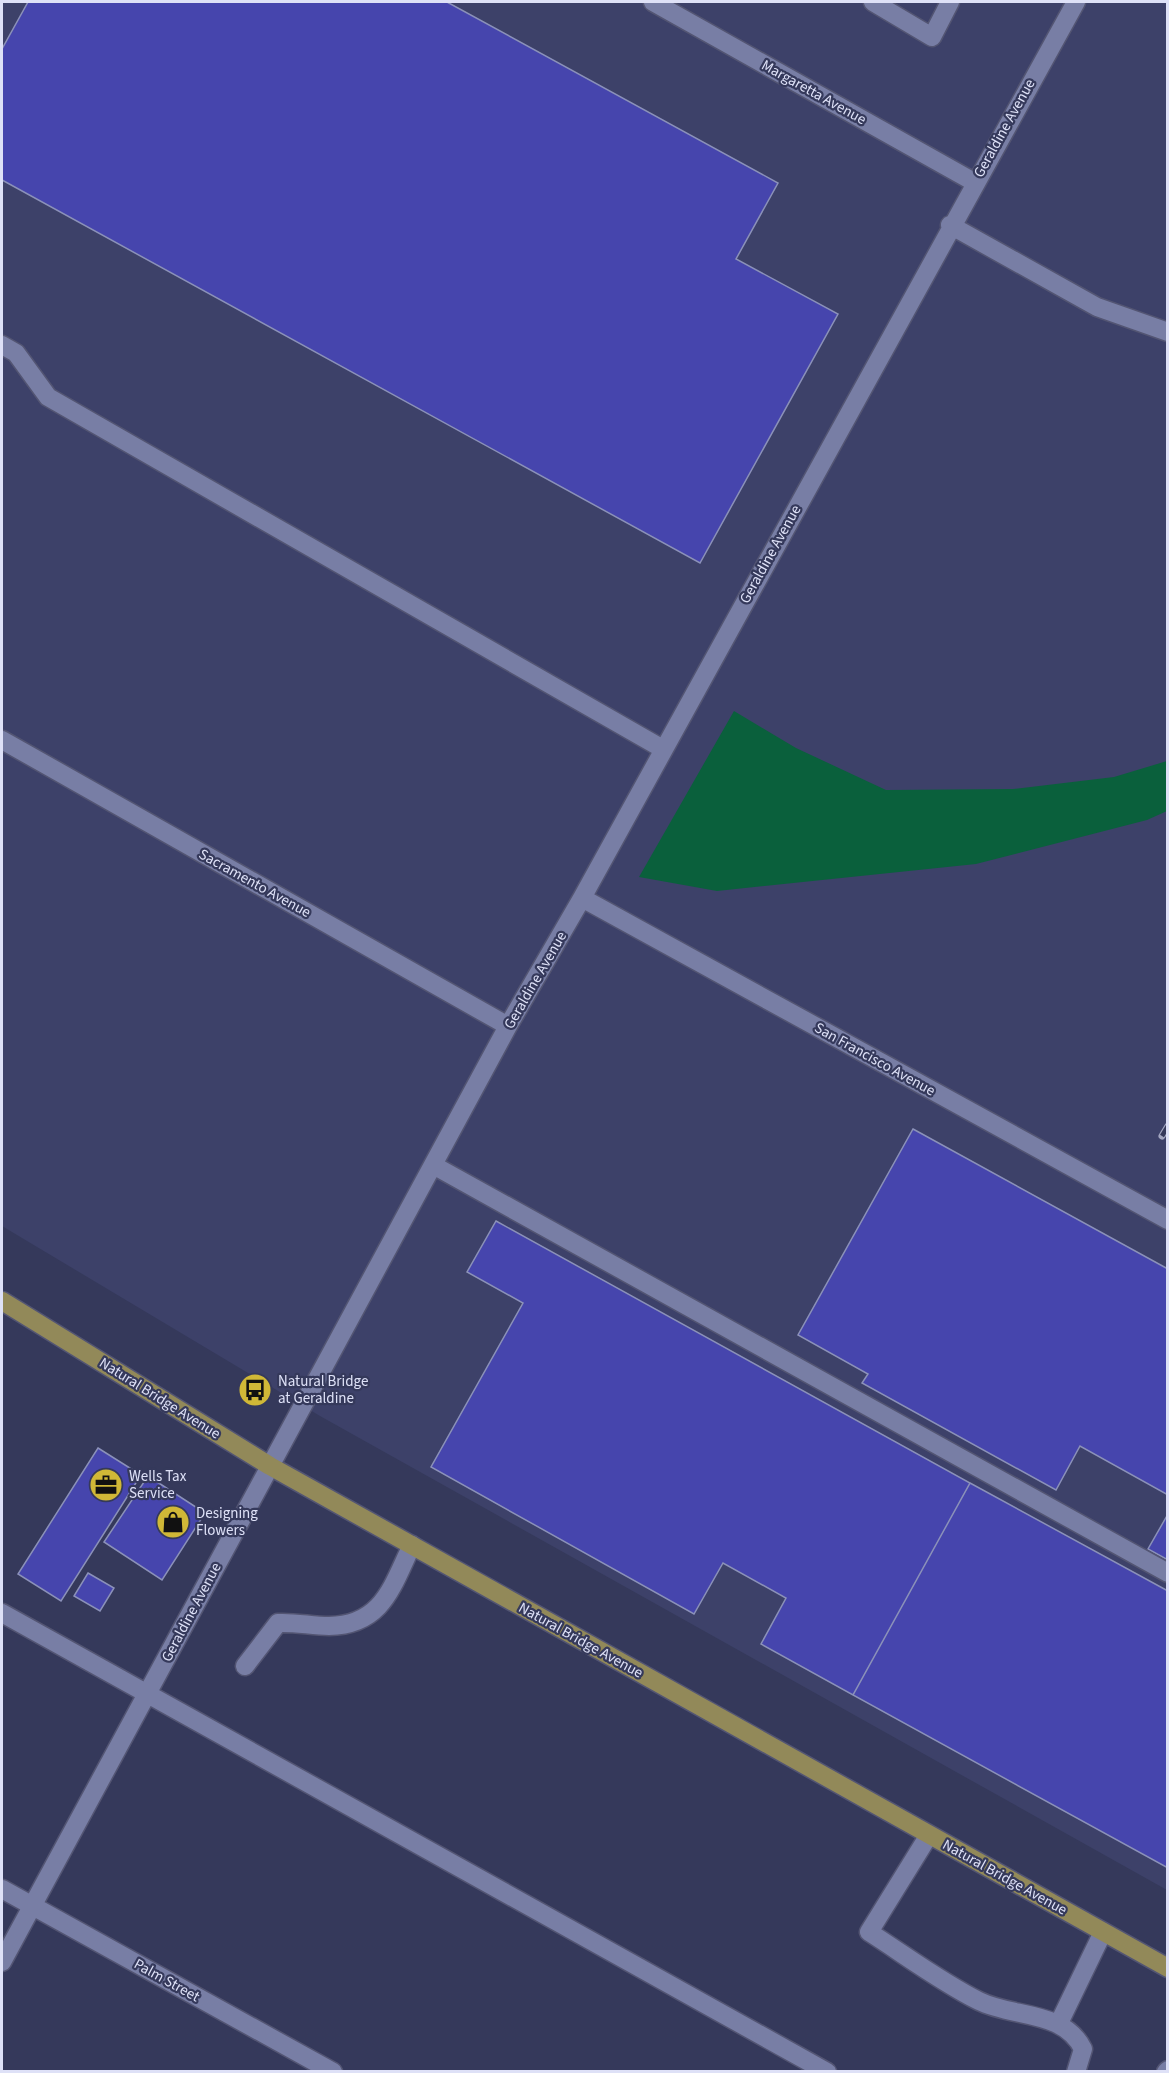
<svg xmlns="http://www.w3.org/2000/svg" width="1169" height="2073" font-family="'Source Sans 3',sans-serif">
<rect width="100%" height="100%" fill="#35395b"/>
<path fill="#3d4169" d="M 2,2 L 1167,2 L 1167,1890 L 320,1416 L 2,1226 Z"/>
<path fill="#0a603c" d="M 734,711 L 796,748 L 886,790 L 1013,789 L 1114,777 L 1167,761 L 1167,811 L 1147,820 L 976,864 L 717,891 L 639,877 Z"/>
<path fill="#4645ad" stroke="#8b91b9" stroke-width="1.5" d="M 28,2 L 447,2 L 778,183 L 736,259 L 838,314 L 700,563 L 2,180 L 2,49 Z
M 913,1129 L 1168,1269 L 1168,1495 L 1080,1446 L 1056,1490 L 862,1383 L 868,1374 L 798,1335 Z
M 496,1221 L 970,1483 L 853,1695 L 761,1644 L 786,1598 L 723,1563 L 694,1614 L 431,1467 L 523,1303 L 467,1272 Z
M 98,1448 L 141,1475 L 61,1601 L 18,1574 Z
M 148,1476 L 205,1513 L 162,1580 L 104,1542 Z
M 970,1483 L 1168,1591 L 1168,1868 L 853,1695 Z
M 1168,1514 L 1168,1560 L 1148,1549 Z
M 88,1573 L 114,1588 L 100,1611 L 74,1596 Z"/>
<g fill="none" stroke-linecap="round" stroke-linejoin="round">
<defs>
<path id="minor" d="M 653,2 L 974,182
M 873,2 L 932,37 L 950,2
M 950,225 L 1097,307 L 1168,332
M 2,345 L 16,353 L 48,397 L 663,749
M 2,740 L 508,1026
M 582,898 L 1168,1220
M 433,1165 L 1168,1573
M 2,1613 L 827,2072
M 245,1666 L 278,1623 C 295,1622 312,1626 329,1626 C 383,1625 392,1586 412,1545
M 929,1835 L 869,1932 C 905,1955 941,1982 979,2001 C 1013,2018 1064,2010 1083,2049 L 1076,2072
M 2,1889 L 333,2072
M 2,1962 L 508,1026 L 582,898 L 1076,2
M 1059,2023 L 1103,1932
M 1166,2072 L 1168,2070"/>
<path id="major" d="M 2,1301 L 270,1466 L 1168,1968"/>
</defs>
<use href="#minor" stroke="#535573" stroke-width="21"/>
<use href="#major" stroke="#535573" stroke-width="21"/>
<use href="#minor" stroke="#787ea5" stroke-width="18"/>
<use href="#major" stroke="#928959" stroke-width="18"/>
<defs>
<path id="rail" d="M 1162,1136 L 1168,1126"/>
</defs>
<use href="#rail" stroke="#a2a5c0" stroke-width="7"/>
<use href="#rail" stroke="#35395b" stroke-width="4.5" stroke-dasharray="14" stroke-linecap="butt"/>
</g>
<defs>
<symbol id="bus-disc" viewBox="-11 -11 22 22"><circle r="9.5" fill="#d0b837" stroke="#35395b"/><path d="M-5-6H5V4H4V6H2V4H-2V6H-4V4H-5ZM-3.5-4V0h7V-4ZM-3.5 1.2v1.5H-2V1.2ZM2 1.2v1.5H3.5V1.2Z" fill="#111"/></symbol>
<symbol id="office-disc" viewBox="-11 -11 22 22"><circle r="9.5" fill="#d0b837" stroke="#35395b"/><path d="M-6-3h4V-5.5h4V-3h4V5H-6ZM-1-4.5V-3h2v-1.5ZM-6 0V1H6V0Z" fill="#111"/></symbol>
<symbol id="shop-disc" viewBox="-11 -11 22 22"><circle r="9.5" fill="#d0b837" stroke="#35395b"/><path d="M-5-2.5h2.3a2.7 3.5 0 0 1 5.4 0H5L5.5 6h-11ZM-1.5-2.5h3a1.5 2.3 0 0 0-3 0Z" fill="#111"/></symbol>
</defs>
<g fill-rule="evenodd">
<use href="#bus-disc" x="236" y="1371" width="38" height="38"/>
<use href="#office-disc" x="87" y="1466" width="38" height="38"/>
<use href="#shop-disc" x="154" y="1503" width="38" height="38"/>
</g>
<g text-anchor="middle" stroke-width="4.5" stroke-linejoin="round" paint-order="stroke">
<g font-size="15" fill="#dee1f7" stroke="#35395b">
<text transform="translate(814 92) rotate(29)" y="5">Margaretta Avenue</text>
<text transform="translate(1004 128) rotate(-61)" y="5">Geraldine Avenue</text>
<text transform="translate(770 554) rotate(-61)" y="5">Geraldine Avenue</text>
<text transform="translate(255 883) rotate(29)" y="5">Sacramento Avenue</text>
<text transform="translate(535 980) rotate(-60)" y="5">Geraldine Avenue</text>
<text transform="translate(875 1059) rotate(29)" y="5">San Francisco Avenue</text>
<text transform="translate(160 1398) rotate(32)" y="5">Natural Bridge Avenue</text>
<text transform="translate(191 1612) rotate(-62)" y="5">Geraldine Avenue</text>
<text transform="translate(581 1640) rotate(29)" y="5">Natural Bridge Avenue</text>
<text transform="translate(1005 1877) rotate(29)" y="5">Natural Bridge Avenue</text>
<text transform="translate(167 1980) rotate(29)" y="5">Palm Street</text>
</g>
<g font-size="15" fill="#dee1f7" stroke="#35395b" text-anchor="start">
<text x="278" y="1386">Natural Bridge<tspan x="278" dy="17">at Geraldine</tspan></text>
<text x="129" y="1481">Wells Tax<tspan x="129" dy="17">Service</tspan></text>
<text x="196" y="1518">Designing<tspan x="196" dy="17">Flowers</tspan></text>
</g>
</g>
<rect width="1169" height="2073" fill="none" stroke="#dee1f7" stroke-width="6"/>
</svg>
